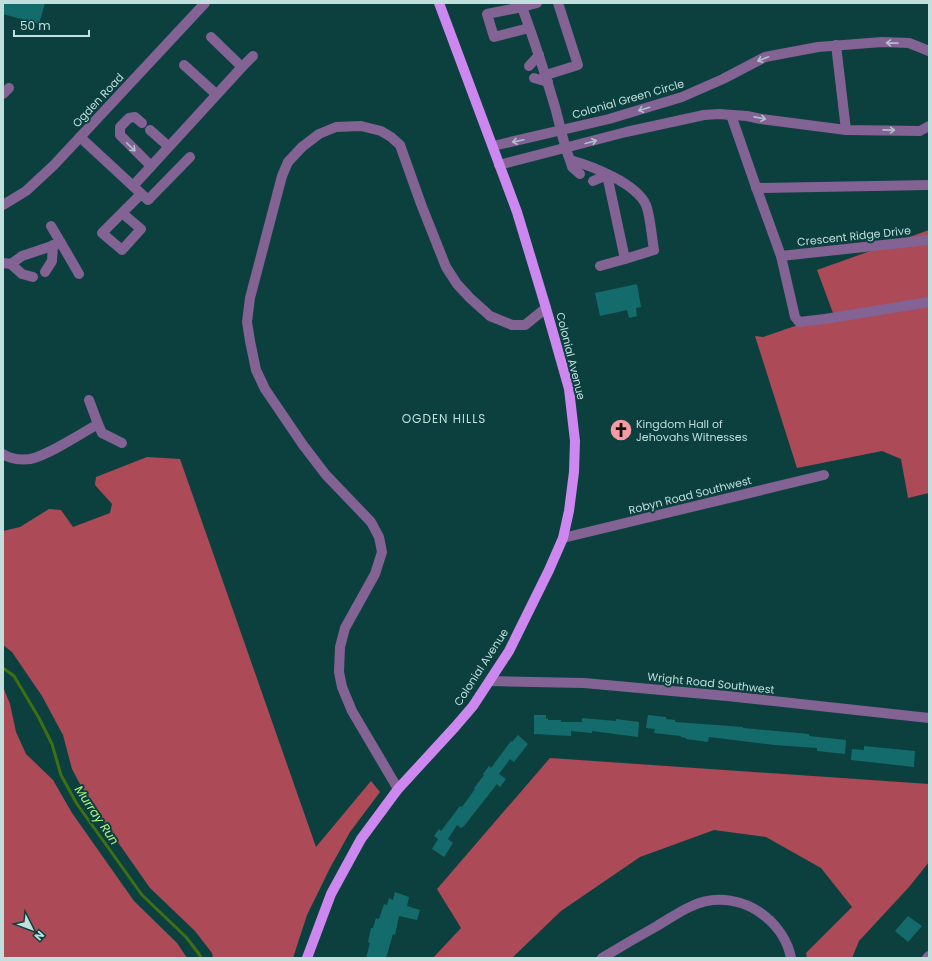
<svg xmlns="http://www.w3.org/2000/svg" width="932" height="961" font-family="Poppins,sans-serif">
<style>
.forest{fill:#ad4a58}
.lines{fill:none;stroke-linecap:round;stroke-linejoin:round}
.stream{stroke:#406f13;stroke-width:3}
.building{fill:#136c6b}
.minor{stroke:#836294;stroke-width:10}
.major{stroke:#cd88f0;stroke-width:10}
.oneway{stroke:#b1c0cb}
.labels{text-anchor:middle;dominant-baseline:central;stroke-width:4;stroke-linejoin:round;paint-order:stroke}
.street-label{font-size:11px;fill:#c0dfdd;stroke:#0c403f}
.poi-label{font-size:11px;fill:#c0dfdd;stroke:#0c403f;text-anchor:start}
.neighbourhood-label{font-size:12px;letter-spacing:1px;fill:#c0dfdd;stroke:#0c403f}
.water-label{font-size:12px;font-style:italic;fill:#b0f381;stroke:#0c403f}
</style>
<rect width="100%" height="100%" fill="#0c403f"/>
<g class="forest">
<path d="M929,230V493L908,498L901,459L882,451L797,468L755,336L763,337L833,313L817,270Z"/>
<path d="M147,457L180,459L316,847L371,781L380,792L350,832L330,868L307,915L293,958H213L212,953L195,931L150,888L89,801L72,769L63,735L42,696L12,652L3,645V531L20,527L49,509L61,510L73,527L110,513L112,504L95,485L96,477Z"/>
<path d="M3,687L10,704L16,732L26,754L53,780L72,813L134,901L177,943L187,958H3Z"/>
<path d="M550,758L929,784V862L909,887L859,941L852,958H807L806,953L852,907L821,868L766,837L714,830L640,857L561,911L512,958H433L461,928L437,889Z"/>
</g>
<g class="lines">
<path class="stream" d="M3,668L14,676L39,718L52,744L61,775L77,804L142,895L186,937L199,954L201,958"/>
</g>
<g class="building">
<path d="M3,3H45L39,24L3,14Z"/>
<path d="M637,284L641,307L636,308L637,316L629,318L627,310L600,316L595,293Z"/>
<path d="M534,715H546V719L548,718V720H561V722H582V718L616,721V719L639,722L638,737L592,731V733L571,731V736L534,734Z"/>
<path d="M648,715L666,717V719L675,720V722L743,727V728L809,734V736L846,740L845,754L817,751V748L775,745L709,737L708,742L686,739V738L681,737V736L654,733L655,729L646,728Z"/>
<path d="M518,735L528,744L514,762L510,759L499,774L506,779L500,787L497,784L464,826L461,828L457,825L448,839L453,843L444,857L432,849L438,839L434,836L439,829L441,831L460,806L462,807L475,789L474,788L484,775L483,774L489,766L491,768L511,741L512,742Z"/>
<path d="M864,746L915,751L914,767L851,760L852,749L864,750Z"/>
<path d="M395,892L409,897L407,906L420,910L417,920L399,916L395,935L393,934L386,958H366L370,943L368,942L371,928H373L376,918L379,919L384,904L387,905L389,898L393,900Z"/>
<path d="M908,916L922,926L908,942L895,931Z"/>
</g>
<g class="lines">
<g class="minor">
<path d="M522,7L537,3"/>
<path d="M529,28L494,37L487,14L522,7C534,40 545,73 555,107C560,125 563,143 570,160C592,166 636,183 646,205C650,214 652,239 654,250L625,259L607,175L593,181"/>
<path d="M836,45L846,130"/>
<path d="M184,65L216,94"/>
<path d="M529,66L539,55"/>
<path d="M242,67L253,56"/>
<path d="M546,75L578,65L558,3"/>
<path d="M534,78L548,82"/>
<path d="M3,94L9,88"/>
<path d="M731,115L755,184L781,256L795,317L799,322L825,319L929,302"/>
<path d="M142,123L135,117L129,118L120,127V135L151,166"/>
<path d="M150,130L168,146"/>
<path d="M80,137L148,200L190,157"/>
<path d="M493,146L609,119L682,97L723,79L765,57L818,47L882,42L909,43L929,51"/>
<path d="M570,160L572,167L580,174"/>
<path d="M499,165L626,132L704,115L719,114L747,116L761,119L846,130L920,131L929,126"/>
<path d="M133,186L242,67L211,37"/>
<path d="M756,188L929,185"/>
<path d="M3,205L26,191L54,165L205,3"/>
<path d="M122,213L102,233L122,250L141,229L122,213L141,194"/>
<path d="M61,243L79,274"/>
<path d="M781,256L929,240"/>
<path d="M3,263L11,264L22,256L61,243L51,226"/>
<path d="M11,264L22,274L33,277"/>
<path d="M600,266L625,259"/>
<path d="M45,272L52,261L53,245"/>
<path d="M98,424L102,433L122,443"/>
<path d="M3,454C10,459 21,460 30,459C49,455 80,434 98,424L89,400"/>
<path d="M563,538L824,475"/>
<path d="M490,681L584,683L727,696L929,718"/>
<path d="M398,789L352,711L342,687L339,672L340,647L345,628L375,574L382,552L379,537L371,522L326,475L303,445L265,389L256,370L250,341L247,322L250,298L282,176L288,162L302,147L319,134L336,127L361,126L381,131L391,137L400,145L421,204L446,267L457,284L470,298L490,316L512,325H525L546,308"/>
<path d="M602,958C620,947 639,936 657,926C669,919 680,911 692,906C716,894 746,900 766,917C778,927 788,942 791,958"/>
<path d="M927,958L929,956"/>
</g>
<path class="major" d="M307,958L331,894L361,839L398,789L455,727L473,706L509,651L549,570L563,538L569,511L574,472L575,441L569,389L546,308L517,212L439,3"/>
</g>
<defs><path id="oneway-shaft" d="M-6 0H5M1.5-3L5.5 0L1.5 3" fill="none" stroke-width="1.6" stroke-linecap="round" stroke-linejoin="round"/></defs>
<g class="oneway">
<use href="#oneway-shaft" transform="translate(892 43) rotate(-179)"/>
<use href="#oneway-shaft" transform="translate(763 59) rotate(159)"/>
<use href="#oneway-shaft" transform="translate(644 109) rotate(163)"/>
<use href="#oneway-shaft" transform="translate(760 118) rotate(11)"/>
<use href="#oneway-shaft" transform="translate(889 130) rotate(1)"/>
<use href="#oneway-shaft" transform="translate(518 141) rotate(168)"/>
<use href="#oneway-shaft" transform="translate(591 142) rotate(-15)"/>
<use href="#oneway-shaft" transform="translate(131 147) rotate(44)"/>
</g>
<defs>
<g id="church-disc" transform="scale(1.15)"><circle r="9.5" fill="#f49aa3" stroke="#0c403f"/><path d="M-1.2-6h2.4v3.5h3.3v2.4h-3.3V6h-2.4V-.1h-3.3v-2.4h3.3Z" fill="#111"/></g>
</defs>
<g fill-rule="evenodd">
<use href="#church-disc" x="621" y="430"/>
</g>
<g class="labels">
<g class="street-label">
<text transform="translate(628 99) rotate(-16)">Colonial Green Circle</text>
<text transform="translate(98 100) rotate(-47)">Ogden Road</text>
<text transform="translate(854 236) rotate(-6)">Crescent Ridge Drive</text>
<text transform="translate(571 356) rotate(76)">Colonial Avenue</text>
<text transform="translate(690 495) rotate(-14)">Robyn Road Southwest</text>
<text transform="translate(481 667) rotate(-57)">Colonial Avenue</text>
<text transform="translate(711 683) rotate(6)">Wright Road Southwest</text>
</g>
<g class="poi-label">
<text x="636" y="424">Kingdom Hall of<tspan x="636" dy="13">Jehovahs Witnesses</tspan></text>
</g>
<g class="neighbourhood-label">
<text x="444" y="418">OGDEN HILLS</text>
</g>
<g class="water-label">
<text transform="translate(97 815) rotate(56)">Murray Run</text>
</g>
</g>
<rect width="932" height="961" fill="none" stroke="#c0dfdd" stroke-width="8"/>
<g transform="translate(32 929) rotate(132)" stroke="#0c403f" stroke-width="3" paint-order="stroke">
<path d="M0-3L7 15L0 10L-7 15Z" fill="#c0dfdd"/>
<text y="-6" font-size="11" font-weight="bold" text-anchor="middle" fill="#c0dfdd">N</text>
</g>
<path d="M14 30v6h75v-6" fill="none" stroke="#c0dfdd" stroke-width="2"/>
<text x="20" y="30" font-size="12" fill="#c0dfdd" stroke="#0c403f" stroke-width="3" paint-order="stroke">50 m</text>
</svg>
